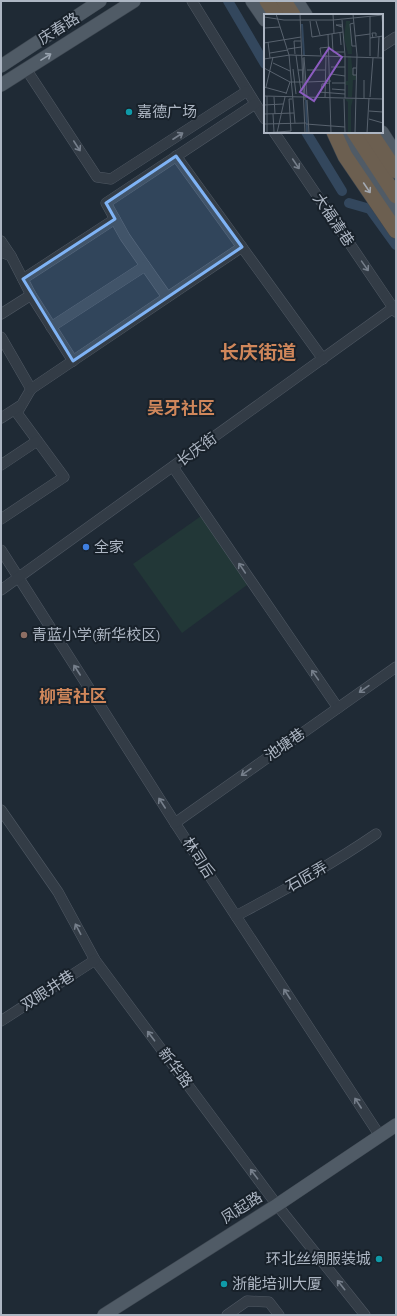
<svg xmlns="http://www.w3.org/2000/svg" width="397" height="1316" font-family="'Alegreya Sans','Noto Sans SC',sans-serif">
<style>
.green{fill:#223737}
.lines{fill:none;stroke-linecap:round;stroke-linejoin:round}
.canal{stroke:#33475d;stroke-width:10}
.minor-casing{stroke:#505964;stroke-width:11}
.major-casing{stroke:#3c454f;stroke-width:14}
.highway-casing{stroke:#3d4650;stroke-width:16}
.minor{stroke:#333c46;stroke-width:10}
.major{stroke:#505b66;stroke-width:13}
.highway{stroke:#6c5f50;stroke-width:15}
.oneway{stroke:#9aa4b0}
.oneway2{stroke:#767f8b}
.oneway3{stroke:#a3a9b2}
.marked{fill:#7fb3f5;fill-opacity:0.2;stroke:#7fb3f5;stroke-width:3;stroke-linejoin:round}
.culture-dot{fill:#0f9aa8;stroke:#18212a;stroke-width:1.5}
.shop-dot{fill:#3f7fe0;stroke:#18212a;stroke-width:1.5}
.education-dot{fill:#8d6e63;stroke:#18212a;stroke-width:1.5}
.labels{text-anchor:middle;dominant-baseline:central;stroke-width:4;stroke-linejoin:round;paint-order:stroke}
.street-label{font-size:15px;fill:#adb6c3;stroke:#18212a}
.poi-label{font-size:15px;fill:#adb6c3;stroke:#18212a;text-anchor:start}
.quarter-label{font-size:17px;font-weight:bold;fill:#d0875b;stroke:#18212a}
.district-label{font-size:19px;font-weight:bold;fill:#d0875b;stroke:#18212a}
.inset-river{fill:none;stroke:#33475d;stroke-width:2}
.inset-road{fill:none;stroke:#58626e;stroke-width:1}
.view{fill:#8c5cc0;fill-opacity:0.15;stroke:#8c5cc0;stroke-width:2}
.inset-edge{fill:none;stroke:#adb6c3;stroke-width:2}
</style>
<rect width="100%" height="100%" fill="#1f2a35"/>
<path class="green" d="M204,514L251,582L182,633L133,564Z"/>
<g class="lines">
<g class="canal">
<path d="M228,1L265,64"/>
<path d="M306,132L342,191"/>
<path d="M349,203L370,209L396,245"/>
</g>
<g class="minor-casing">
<g id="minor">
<path d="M192,1L265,119"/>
<path d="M382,46L396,37"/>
<path d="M26,69L97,177L111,179L247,91"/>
<path d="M274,132L396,312"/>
<path d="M176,156L323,359"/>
<path d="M1,241L11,256"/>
<path d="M1,252L11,256L31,295L73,361"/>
<path d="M23,279L115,219"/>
<path d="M167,297L125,237L106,203L255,104"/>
<path d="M1,314L31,295"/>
<path d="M51,327L145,266"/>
<path d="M1,337L31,389L17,413L64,477L1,519"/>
<path d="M31,389L242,247"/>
<path d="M1,418L20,406"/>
<path d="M1,465L37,441"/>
<path d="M173,467L338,708"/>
<path d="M1,550L175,823L380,1136"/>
<path d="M1,590L393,308"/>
<path d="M1,810L58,892L95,960L277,1205L365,1315"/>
<path d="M175,823L396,667"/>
<path d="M236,916C284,890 331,865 376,834"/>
<path d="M1,1021L95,960"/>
<path d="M227,1315L247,1301L269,1302L279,1315"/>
</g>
</g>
<g class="major-casing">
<g id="major">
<path d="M252,1L265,20"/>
<path d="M297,1L306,15"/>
<path d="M1,66L100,1"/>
<path d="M1,85L134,1"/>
<path d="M345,132L396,211"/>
<path d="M382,132L396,154"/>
<path d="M104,1315L277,1205L396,1125"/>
</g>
</g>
<g class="highway-casing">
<g id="highway">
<path d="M267,1L276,15"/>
<path d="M284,1L293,15"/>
<path d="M334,132L345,156L396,231"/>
<path d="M354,132L396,196"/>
<path d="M370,132L396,171"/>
</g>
</g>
<use href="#minor" class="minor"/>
<use href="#major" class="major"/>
<use href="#highway" class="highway"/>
</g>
<defs><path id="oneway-shaft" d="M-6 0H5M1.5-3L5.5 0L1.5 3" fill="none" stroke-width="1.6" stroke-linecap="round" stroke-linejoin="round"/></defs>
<use class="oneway" href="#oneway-shaft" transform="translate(46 57) rotate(-32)"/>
<g class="oneway2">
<use href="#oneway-shaft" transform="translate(178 136) rotate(-33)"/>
<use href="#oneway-shaft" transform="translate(77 146) rotate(57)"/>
<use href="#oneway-shaft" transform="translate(296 164) rotate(56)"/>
<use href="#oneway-shaft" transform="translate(365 266) rotate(55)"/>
<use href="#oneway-shaft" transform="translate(242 568) rotate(-124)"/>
<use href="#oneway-shaft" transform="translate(77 670) rotate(-123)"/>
<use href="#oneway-shaft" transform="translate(315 675) rotate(-125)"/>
<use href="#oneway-shaft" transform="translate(364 689) rotate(145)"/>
<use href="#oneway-shaft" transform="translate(246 772) rotate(145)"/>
<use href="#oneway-shaft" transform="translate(162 803) rotate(-123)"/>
<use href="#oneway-shaft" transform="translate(78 929) rotate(-118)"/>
<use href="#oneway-shaft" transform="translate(287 994) rotate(-123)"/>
<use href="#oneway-shaft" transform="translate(151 1036) rotate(-127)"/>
<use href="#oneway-shaft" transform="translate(358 1103) rotate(-123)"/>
<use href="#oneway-shaft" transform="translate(254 1174) rotate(-127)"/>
<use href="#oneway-shaft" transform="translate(341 1285) rotate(-129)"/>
</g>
<use class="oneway3" href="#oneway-shaft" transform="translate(367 188) rotate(56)"/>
<path class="marked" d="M176,156L242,247L73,361L23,279L115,219L106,203Z"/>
<g class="culture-dot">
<circle cx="129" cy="112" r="4"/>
<circle cx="379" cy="1259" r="4"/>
<circle cx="224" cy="1284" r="4"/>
</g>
<circle class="shop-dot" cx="86" cy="547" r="4"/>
<circle class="education-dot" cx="24" cy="635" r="4"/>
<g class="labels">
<g class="street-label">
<text transform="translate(59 29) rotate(-32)">庆春路</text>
<text transform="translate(333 220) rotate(56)">大福清巷</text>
<text transform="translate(197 450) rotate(-36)">长庆街</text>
<text transform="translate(285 745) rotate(-35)">池塘巷</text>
<text transform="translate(198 858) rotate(57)">林司后</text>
<text transform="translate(307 877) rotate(-30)">石匠弄</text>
<text transform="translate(48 991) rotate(-33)">双眼井巷</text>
<text transform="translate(175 1068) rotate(53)">新华路</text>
<text transform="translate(242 1208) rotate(-32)">凤起路</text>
</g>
<g class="poi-label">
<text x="137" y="112">嘉德广场</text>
<text x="94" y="547">全家</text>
<text x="32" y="635">青蓝小学(新华校区)</text>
<text x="371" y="1259" text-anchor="end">环北丝绸服装城</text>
<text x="232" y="1284">浙能培训大厦</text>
</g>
<g class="quarter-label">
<text x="181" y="408">吴牙社区</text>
<text x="73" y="696">柳营社区</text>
</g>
<g class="district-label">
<text x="258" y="353">长庆街道</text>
</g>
</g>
<g transform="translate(264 14)">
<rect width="119" height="119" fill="#1f2a35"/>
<path d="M82,7H86L88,40H84L80,24ZM84,42H87L89,61H92V66H89L88,83H84V71H81L82,67H84ZM81,85H89L87,93V119H84V88Z" fill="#223737"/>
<path class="inset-river" d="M38,10L40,42M42,86L43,119"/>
<path class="inset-road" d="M12,0L25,41L31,109M36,0L41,119M69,0L70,19M89,0L93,41L91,119M118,2L119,15M0,3L20,6H69L119,1M78,6L81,41V84M46,7L48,23L79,18M52,7L56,21M90,9L86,10L88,32H92M78,13L72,11H78M0,14L16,13M76,19L77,31M64,20L67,119M68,20L69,38H80M91,22L106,20M106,24L119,22M109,24L108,19H112V22M4,28L6,44M0,29L37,23M24,35L37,33M6,39L24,36M31,40L30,27H37M32,41L34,56M57,41L56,34L66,33M106,42V2M40,43L43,83M114,43L115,23M39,44L41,86M0,45L26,41L119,44M9,49L26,57M67,53H81M0,54L26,68H39M29,55L32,80M43,56H61M67,60L81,62M92,61H89V54H92M43,68L67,67M68,69H81M0,73L22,79M2,73L9,43M68,75L81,76M57,76L58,70L65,69M37,77L34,56H39M55,78L81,80M22,80L26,68M0,82L119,85M3,82V119M10,83L11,100M106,83L109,44M61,84L62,41M100,84V66M80,85L81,119M43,86L45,119M0,91L19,90M105,97L119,98M0,100L30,99M9,100L10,118M105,105L119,109M0,110L42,109M42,110L81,113M0,119L27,117L25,85H28M13,119L21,83M103,119L105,84"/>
<path class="view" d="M65,34L78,43L50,87L36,78Z"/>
<rect width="119" height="119" class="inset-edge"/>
</g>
<rect width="397" height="1316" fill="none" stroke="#adb6c3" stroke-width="4"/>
</svg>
